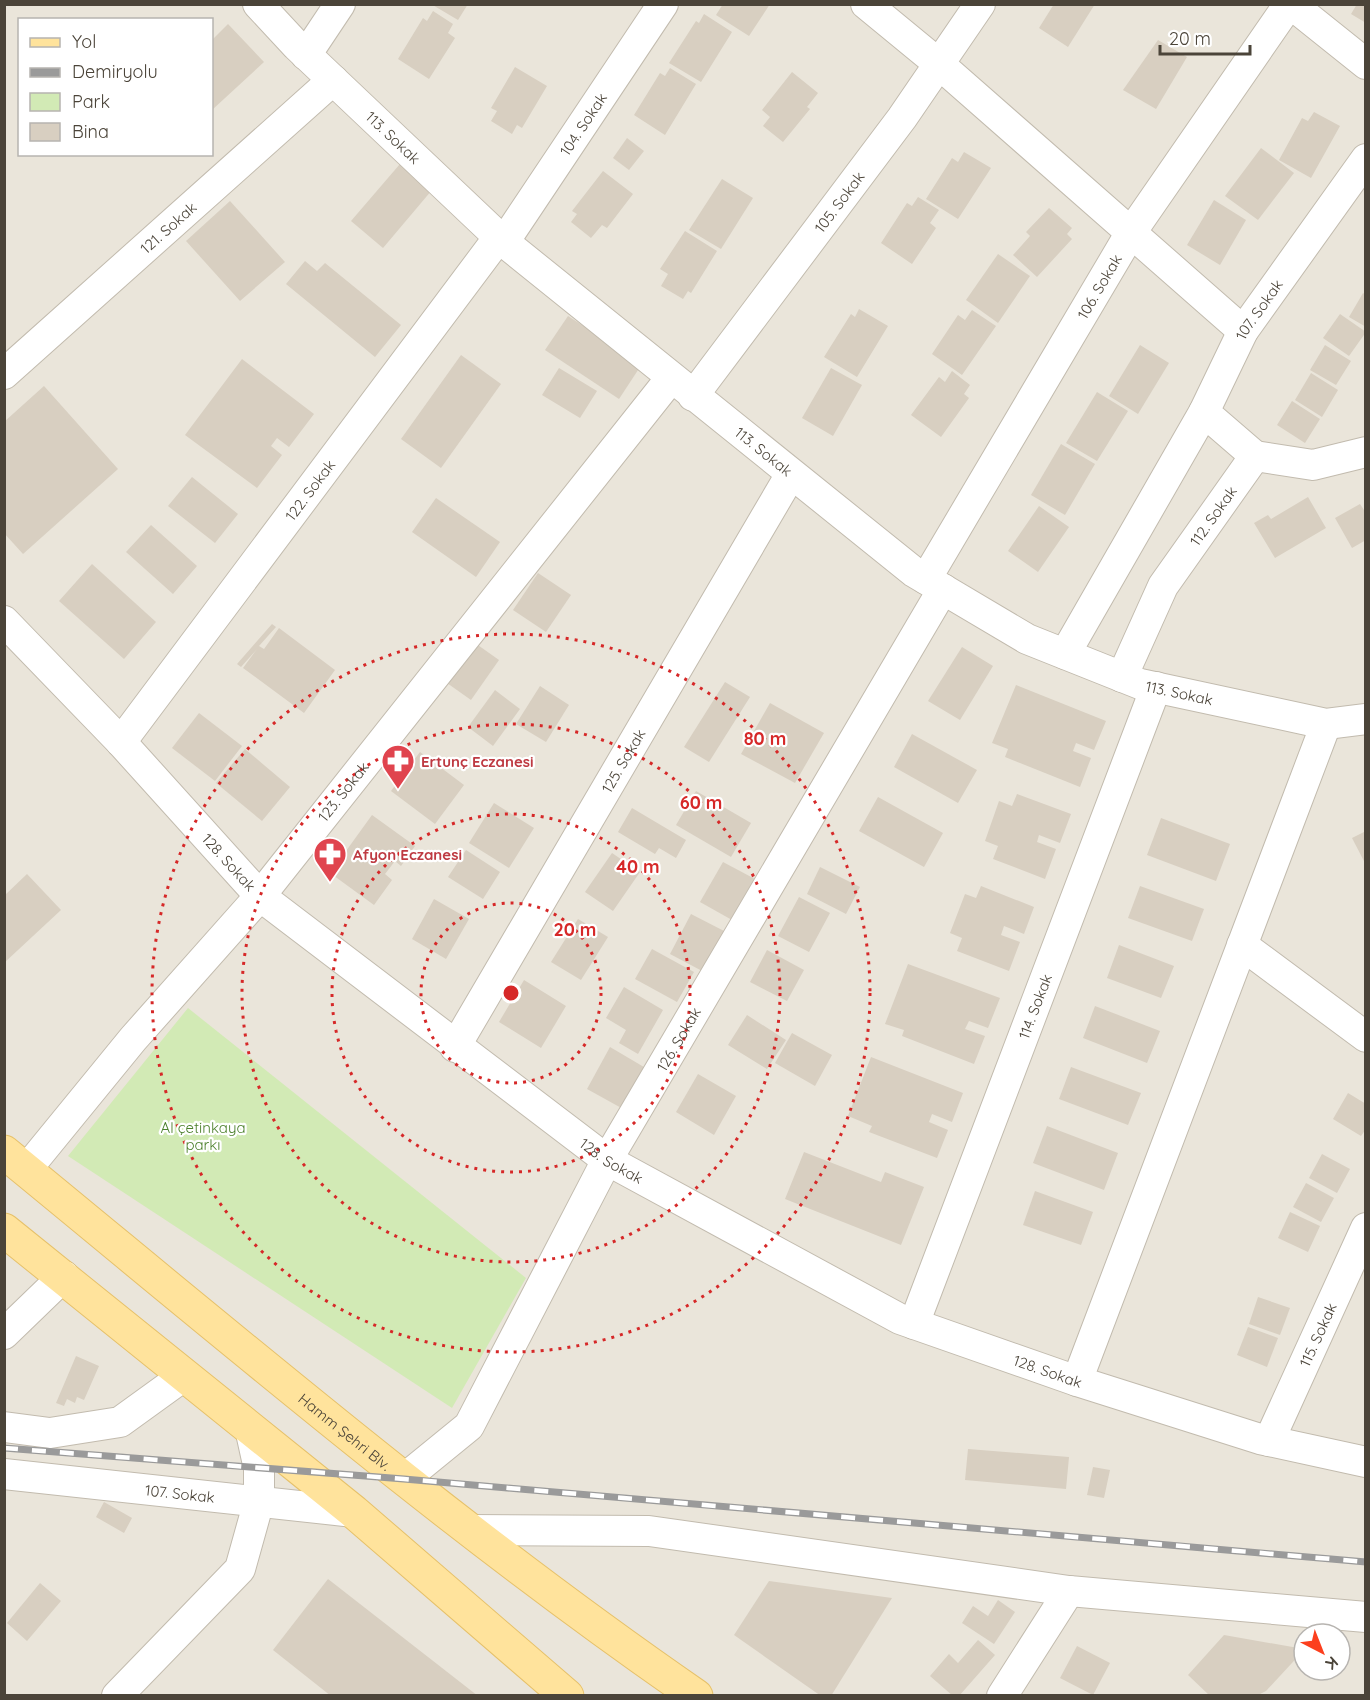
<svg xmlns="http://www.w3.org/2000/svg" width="1370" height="1700" font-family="Quicksand,sans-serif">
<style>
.residential{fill:#eae5da;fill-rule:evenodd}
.green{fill:#d2eab5}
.building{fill:#d8cfc1}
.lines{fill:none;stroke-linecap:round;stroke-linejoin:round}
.minor-casing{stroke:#c2bbae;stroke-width:32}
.primary-casing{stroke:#e6c16a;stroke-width:35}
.minor{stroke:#fff;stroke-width:30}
.primary{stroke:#ffe39c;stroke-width:33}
.rail-casing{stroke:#9a9a9a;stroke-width:7}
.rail{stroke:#fff;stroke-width:4.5;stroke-dasharray:14;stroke-linecap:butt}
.ring{fill:none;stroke:#d62828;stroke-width:3;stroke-dasharray:3 6}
.labels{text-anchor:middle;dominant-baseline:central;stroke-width:4.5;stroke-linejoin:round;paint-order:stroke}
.street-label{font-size:15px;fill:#4b4439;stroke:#fff}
.health-label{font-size:15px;font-weight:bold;fill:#be3a42;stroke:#fff;text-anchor:start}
.park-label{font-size:15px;fill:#4a7f2a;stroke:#fff}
.centre{fill:#d62828;stroke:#fff;stroke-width:3}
.ring-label{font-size:18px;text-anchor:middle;font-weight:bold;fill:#d62828;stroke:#fff;stroke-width:4.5;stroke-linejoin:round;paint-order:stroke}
</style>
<rect width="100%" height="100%" fill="#f6f3ec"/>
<path class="residential" d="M5,5H1365V1695H5ZM20,20H212V154H20ZM1304,1634H1340V1670H1304Z"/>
<path class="green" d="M188,1008L526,1278L452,1408L68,1156Z"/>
<g class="building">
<path d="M431,4H468L458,20Z"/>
<path d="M723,4H770L749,36L716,15Z"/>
<path d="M1054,4H1095L1068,47L1039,28Z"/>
<path d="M1357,4H1366V23L1351,14Z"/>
<path d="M433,11L453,24L448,33L455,38L429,79L398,59L423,18L427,21Z"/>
<path d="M704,14L732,32L701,82L669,63L696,21L699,23Z"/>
<path d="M228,24L264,62L212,110V40Z"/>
<path d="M1158,40L1187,57L1156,109L1123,90Z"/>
<path d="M515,67L547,86L522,128L517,125L512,134L491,121L497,111L491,108Z"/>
<path d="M670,68L696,84L665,135L634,115L660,73L665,76Z"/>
<path d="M792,72L818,93L807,107L810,109L783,142L763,126L770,117L762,110Z"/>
<path d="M1314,112L1340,126L1311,178L1279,160L1302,118L1308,121Z"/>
<path d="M627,138L644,151L629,170L613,158Z"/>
<path d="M1261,148L1294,173L1258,220L1225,196Z"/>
<path d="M964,152L991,168L958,219L926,199L952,158L958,162Z"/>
<path d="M400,164L432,190L383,248L351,221Z"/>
<path d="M603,171L633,194L607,228L602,225L591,238L571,222L577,214L572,211Z"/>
<path d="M722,179L753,198L721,249L689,230Z"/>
<path d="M918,197L939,210L930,223L936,228L912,264L881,243L907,203L912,206Z"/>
<path d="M1214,200L1246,220L1220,265L1187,245Z"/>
<path d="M230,201L285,262L240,301L186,241Z"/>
<path d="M1049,208L1072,228L1067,234L1072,239L1037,277L1013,255L1030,236L1026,232Z"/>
<path d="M685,231L717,251L691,293L688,291L683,299L661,286L668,274L660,269Z"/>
<path d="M998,254L1030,276L998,323L966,300Z"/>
<path d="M305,261L317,271L325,263L401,325L375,357L286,284Z"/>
<path d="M1363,293L1366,295V327L1349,317Z"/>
<path d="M859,309L888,326L857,377L824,357L851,314L855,317Z"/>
<path d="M972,310L996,326L962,375L932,354L958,315L965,320Z"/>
<path d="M1340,314L1366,332L1349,356L1323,338Z"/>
<path d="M568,316L642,364L619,399L545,350Z"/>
<path d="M1140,345L1169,363L1138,414L1109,396Z"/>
<path d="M1325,345L1351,361L1336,385L1310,370Z"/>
<path d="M461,355L501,384L441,468L401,439Z"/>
<path d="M242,359L314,414L289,447L277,438L271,446L282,455L257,488L185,435Z"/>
<path d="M559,368L597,391L580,418L542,395Z"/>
<path d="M831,368L862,385L833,436L802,418Z"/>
<path d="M952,371L970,385L964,394L969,398L941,437L911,415L939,377L945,382Z"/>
<path d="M1311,373L1338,390L1322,417L1295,400Z"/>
<path d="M44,386L118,469L23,554L4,533V422Z"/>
<path d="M1097,392L1128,411L1097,461L1066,443Z"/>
<path d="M1292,401L1320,419L1305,443L1277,425Z"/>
<path d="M1061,444L1095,464L1065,515L1031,495Z"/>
<path d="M192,477L238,514L215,543L168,506Z"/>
<path d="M1308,497L1326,528L1275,558L1254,523L1268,515L1271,519Z"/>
<path d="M436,498L500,542L476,577L412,532Z"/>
<path d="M1360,504L1366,513V540L1352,548L1335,518Z"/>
<path d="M1039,506L1069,527L1038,572L1008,551Z"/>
<path d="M151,525L197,566L173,594L126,552Z"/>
<path d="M92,564L156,622L124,659L59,601Z"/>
<path d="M538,573L571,595L546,632L513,610Z"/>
<path d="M272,624L276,627L259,646L264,649L279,628L335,670L304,713L243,668L257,649L241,667L237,664Z"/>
<path d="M475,643L499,660L471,700L447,683Z"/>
<path d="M962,647L993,666L960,720L928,701Z"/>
<path d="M725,682L750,697L709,762L684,747Z"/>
<path d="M1016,685L1106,721L1094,750L1076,743L1073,751L1091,758L1080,787L1005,757L1008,749L992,743Z"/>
<path d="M540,686L569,705L546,742L516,724Z"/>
<path d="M495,690L520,709L493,746L468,727Z"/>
<path d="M770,703L824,733L795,783L741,754Z"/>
<path d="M199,713L242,746L215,781L172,748Z"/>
<path d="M912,734L977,770L958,803L894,767Z"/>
<path d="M245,749L290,787L262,821L216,783Z"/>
<path d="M420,752L464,785L435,824L391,791Z"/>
<path d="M696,791L751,823L731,857L676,825Z"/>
<path d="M1017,794L1071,814L1060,843L1039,835L1037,842L1056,849L1045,879L993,859L998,846L985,841L999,801L1012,806Z"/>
<path d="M878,797L943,833L924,867L859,831Z"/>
<path d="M494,803L534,828L509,868L469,843Z"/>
<path d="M632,808L686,840L676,858L659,848L655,854L618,832Z"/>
<path d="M372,815L415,846L401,866L395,861L385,874L392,880L374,905L326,870L342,848L346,851Z"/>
<path d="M1161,818L1230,844L1216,881L1147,855Z"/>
<path d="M1366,831V865L1352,838Z"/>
<path d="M466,850L500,872L483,899L448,877Z"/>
<path d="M612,853L640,872L613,911L585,892Z"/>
<path d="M723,862L755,879L732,920L700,902Z"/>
<path d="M820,867L860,887L846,914L807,894Z"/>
<path d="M27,874L61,910L4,963V896Z"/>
<path d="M981,886L1034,907L1024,934L1004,926L1001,935L1020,942L1009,971L957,951L962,938L950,933L965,894L976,898Z"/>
<path d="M1140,886L1204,909L1192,941L1128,918Z"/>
<path d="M799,897L830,913L809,952L778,936Z"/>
<path d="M434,899L469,919L446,959L412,939Z"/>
<path d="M691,914L726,932L704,972L670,954Z"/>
<path d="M578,919L608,937L581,980L551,962Z"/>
<path d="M1119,945L1174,966L1161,998L1107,978Z"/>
<path d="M652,949L694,972L677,1002L635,979Z"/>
<path d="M767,950L804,970L787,1001L750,982Z"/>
<path d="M908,964L1000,998L988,1028L969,1021L965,1029L985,1036L974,1064L902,1036L904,1030L885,1024Z"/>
<path d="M524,980L566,1006L541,1048L499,1022Z"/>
<path d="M624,987L663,1010L638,1054L619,1043L626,1030L606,1018Z"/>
<path d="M1095,1006L1160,1031L1147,1063L1083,1038Z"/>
<path d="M747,1015L786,1040L767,1069L728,1045Z"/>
<path d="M792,1033L832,1055L815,1086L775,1063Z"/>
<path d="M610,1047L649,1070L625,1110L587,1089Z"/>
<path d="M871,1057L963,1093L952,1122L932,1114L929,1122L948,1130L937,1158L869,1132L872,1126L848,1116Z"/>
<path d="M1071,1067L1141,1093L1128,1125L1059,1099Z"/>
<path d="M698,1074L736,1096L714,1135L676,1112Z"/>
<path d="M1348,1093L1366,1104V1129L1361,1136L1333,1119Z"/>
<path d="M1047,1126L1118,1153L1104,1190L1033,1163Z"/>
<path d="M804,1152L881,1182L885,1172L924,1187L901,1245L785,1199Z"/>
<path d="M1322,1154L1350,1169L1337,1193L1309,1178Z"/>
<path d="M1306,1183L1334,1198L1321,1222L1293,1207Z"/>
<path d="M1035,1191L1093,1212L1081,1245L1023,1225Z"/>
<path d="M1290,1212L1320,1226L1308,1252L1278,1238Z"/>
<path d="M1258,1297L1290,1308L1280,1335L1249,1324Z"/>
<path d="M1248,1327L1278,1338L1267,1367L1237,1355Z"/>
<path d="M76,1356L99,1366L84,1400L77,1397L75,1403L67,1399L64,1406L56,1403Z"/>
<path d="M968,1449L1069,1457L1066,1489L965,1480Z"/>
<path d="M1093,1467L1110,1470L1104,1498L1087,1495Z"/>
<path d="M104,1502L132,1518L124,1533L96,1517Z"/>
<path d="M328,1579L478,1696H331L273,1650Z"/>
<path d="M769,1581L892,1598L831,1696H821L734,1635Z"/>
<path d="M40,1583L61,1601L27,1641L7,1623Z"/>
<path d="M998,1600L1015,1612L994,1644L962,1623L973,1606L988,1616Z"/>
<path d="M1224,1635L1304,1649V1650L1266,1691L1256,1696H1210L1188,1675Z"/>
<path d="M978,1640L995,1655L959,1696H953L930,1676L949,1654L958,1663Z"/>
<path d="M1077,1646L1110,1663L1093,1695L1060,1678Z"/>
</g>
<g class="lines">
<g class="minor-casing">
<g id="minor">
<path id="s1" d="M258,4L297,46L504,242L914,572L1027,639L1140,684L1326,724L1366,719"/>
<path d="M866,4L939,64L1243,331"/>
<path d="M1291,4L1366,64"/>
<path d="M306,55L340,4"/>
<path id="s2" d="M504,242L663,4"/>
<path id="s3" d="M4,374L333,80"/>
<path id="s4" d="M693,396L902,118L980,4"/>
<path id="s5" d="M1255,456L1204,412L1243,331L1366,159"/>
<path d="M1255,456L1313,465L1366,452"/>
<path id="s6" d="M926,579L1130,234L1289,4"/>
<path id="s7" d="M4,621L121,742L260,896L607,1160L900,1319L1077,1381L1260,1439L1366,1462"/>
<path d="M1065,654L1204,412"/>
<path id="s8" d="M1122,677L1163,586L1255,456"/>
<path id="s9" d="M121,742L499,237"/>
<path d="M1242,945L1366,1037"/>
<path id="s10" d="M455,1047L791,474"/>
<path id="s11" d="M26,1170L133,1039L260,896L671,378"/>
<path id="s12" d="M914,1324L1156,687"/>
<path d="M4,1334L64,1276"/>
<path d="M1077,1381L1326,724"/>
<path d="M4,1427L50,1433L120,1422L185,1375"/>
<path id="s13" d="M1269,1441L1366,1228"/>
<path id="s14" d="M4,1474L354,1512"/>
<path id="s15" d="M404,1479L469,1426L607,1160L943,589"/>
<path d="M470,1530L649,1531L1069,1591L1366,1617"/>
<path d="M117,1696L240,1569L259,1501V1469L250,1428"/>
<path d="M1002,1696L1069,1591"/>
</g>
</g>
<g class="primary-casing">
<g id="primary">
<path id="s16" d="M4,1152C231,1338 454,1529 696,1696"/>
<path d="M4,1230L354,1512L567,1696"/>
</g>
</g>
<use href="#minor" class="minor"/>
<use href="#primary" class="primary"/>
<g class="rail-casing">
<path id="rail" d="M4,1448L404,1479L1366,1562"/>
</g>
<use href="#rail" class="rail"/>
</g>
<g class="ring">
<circle cx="511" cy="993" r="90"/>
<circle cx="511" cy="993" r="179"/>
<circle cx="511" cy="993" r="269"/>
<circle cx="511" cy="993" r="359"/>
</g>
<defs>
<g id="pharmacy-pin" transform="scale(1.725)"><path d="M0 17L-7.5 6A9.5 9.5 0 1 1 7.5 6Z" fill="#e0444e" stroke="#fff"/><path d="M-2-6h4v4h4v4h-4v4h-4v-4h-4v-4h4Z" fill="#fff"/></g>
</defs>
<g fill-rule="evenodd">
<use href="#pharmacy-pin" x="398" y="761"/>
<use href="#pharmacy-pin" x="330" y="854"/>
</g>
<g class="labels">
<g class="street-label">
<text stroke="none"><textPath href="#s2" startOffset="142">104. Sokak</textPath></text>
<text stroke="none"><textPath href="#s1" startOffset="190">113. Sokak</textPath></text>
<text stroke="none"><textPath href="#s4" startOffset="243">105. Sokak</textPath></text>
<text stroke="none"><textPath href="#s3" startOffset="220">121. Sokak</textPath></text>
<text stroke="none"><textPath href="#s6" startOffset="340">106. Sokak</textPath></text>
<text stroke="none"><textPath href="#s5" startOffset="184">107. Sokak</textPath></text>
<text stroke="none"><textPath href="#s1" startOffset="676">113. Sokak</textPath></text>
<text stroke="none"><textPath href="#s9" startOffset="315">122. Sokak</textPath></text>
<text stroke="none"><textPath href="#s8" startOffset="186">112. Sokak</textPath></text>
<text stroke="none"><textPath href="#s1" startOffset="1162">113. Sokak</textPath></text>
<text stroke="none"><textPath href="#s10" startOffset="332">125. Sokak</textPath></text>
<text stroke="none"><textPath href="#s11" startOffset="494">123. Sokak</textPath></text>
<text stroke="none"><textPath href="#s7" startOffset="330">128. Sokak</textPath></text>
<text stroke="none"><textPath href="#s12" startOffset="340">114. Sokak</textPath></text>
<text stroke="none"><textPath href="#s15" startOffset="524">126. Sokak</textPath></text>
<text stroke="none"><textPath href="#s7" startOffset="816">128. Sokak</textPath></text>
<text stroke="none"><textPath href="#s13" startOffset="117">115. Sokak</textPath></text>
<text stroke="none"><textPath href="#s7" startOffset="1302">128. Sokak</textPath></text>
<text stroke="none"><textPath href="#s16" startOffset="441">Hamm Şehri Blv.</textPath></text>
<text stroke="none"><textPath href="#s14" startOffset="177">107. Sokak</textPath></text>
</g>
<g class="health-label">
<text x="421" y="761">Ertunç Eczanesi</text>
<text x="353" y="854">Afyon Eczanesi</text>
</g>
<g class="park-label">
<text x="203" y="1127">Al çetinkaya<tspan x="203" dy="17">parkı</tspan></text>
</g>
</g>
<circle cx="511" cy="993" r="9" class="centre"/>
<g class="ring-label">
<text x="765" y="745">80 m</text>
<text x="701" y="809">60 m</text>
<text x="638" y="873">40 m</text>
<text x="575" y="936">20 m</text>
</g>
<rect width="1370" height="1700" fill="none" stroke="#4b4439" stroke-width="12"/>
<rect x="18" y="18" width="195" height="138" fill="#ffffff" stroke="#b7b4b0" stroke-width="1.5"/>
<rect x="30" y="38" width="30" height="9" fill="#ffe39c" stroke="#b7b4b0" stroke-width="1.5"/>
<text x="72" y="48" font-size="18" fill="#4b4439">Yol</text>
<rect x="30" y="68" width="30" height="9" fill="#9a9a9a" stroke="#b7b4b0" stroke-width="1.5"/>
<text x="72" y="78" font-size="18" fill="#4b4439">Demiryolu</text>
<rect x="30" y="93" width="30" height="18" fill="#d2eab5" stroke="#b7b4b0" stroke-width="1.5"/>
<text x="72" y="108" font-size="18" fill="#4b4439">Park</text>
<rect x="30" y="123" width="30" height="18" fill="#d8cfc1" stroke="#b7b4b0" stroke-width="1.5"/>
<text x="72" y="138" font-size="18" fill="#4b4439">Bina</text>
<g transform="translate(1322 1652) rotate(138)"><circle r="28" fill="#ffffff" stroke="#b7b4b0" stroke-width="1.5"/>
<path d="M0-4.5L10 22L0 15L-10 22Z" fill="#fc3f1d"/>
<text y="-9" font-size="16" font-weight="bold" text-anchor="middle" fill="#4b4439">K</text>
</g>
<path d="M1160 45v9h90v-9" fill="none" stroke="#4b4439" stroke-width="3"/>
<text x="1169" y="45" font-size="18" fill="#4b4439" stroke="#ffffff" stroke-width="4.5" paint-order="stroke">20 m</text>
</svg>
